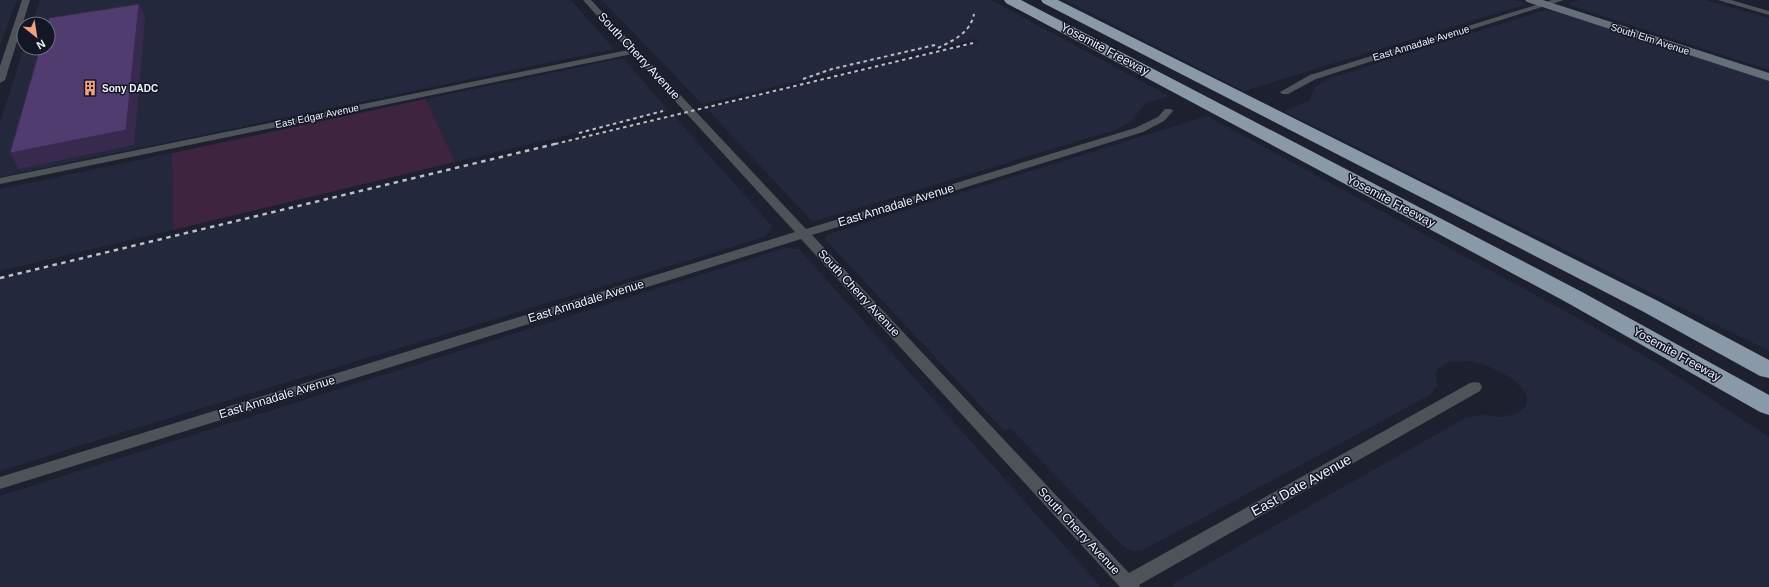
<svg xmlns="http://www.w3.org/2000/svg" width="1769" height="587" font-family="Helvetica,sans-serif">
<style>
.built{fill:#24283d}
.green{fill:#3f243f}
.lines{fill:none;stroke-linecap:round;stroke-linejoin:round}
.street{fill:#4d5359;fill-rule:evenodd}
.secondary{fill:#656f79;fill-rule:evenodd}
.highway{fill:#8999a8;fill-rule:evenodd}
.rail-far1{stroke:#bdc0cb;stroke-width:2;stroke-dasharray:3.5 3.5;stroke-linecap:butt}
.rail{stroke:#bdc0cb;stroke-width:2.5;stroke-dasharray:4.5 4.5;stroke-linecap:butt}
.shaded-wall{fill:#382a4e}
.building{fill:#503c6f;stroke:#382a4e}
.labels{text-anchor:middle;dominant-baseline:central;stroke-width:3;stroke-linejoin:round;paint-order:stroke}
.far-street-label{font-size:10px;fill:#f1f4fe;stroke:#131625}
.far-poi-label{font-size:10px;font-weight:bold;fill:#f1f4fe;stroke:#131625;text-anchor:start}
.street-label{font-size:12px;fill:#f1f4fe;stroke:#131625}
.near-street-label{font-size:14px;fill:#f1f4fe;stroke:#131625}
</style>
<rect width="100%" height="100%" fill="#1d202f"/>
<g class="built">
<path d="M0,0H17L0,45Z"/>
<path d="M40,0H571L614,49L0,177V122L24,48H48V24H32Z"/>
<path d="M602,0H991L1169,96L1146,103L1130,122L1118,129L816,221L811,220L707,109L980,42L974,39L702,104Z"/>
<path d="M1065,0H1515L1527,4L1244,91Z"/>
<path d="M1580,0H1705L1769,18V70L1612,19L1571,6L1569,3Z"/>
<path d="M1545,10L1553,11L1598,25L1769,81V351L1284,111L1309,101L1315,87L1327,79Z"/>
<path d="M619,59L625,60L669,111L455,162L426,99Z"/>
<path d="M674,116L772,226L765,237L120,433L0,471V279Z"/>
<path d="M1207,116L1594,327L1655,362L1769,437V587H1173L1174,583L1465,418L1481,415L1499,417L1517,414L1526,406L1527,398L1525,392L1512,378L1488,366L1471,361L1449,362L1439,368L1436,372L1437,385L1430,395L1143,550L1133,551L1123,546L1010,428L1004,431L825,239L826,235Z"/>
<path d="M172,153L173,230L0,271V189Z"/>
<path d="M785,248L799,249L1101,587H0V496Z"/>
</g>
<path class="green" d="M426,99L455,162L173,230L172,153Z"/>
<g class="lines">
<g class="street">
<path d="M22,0H30L5,80L0,83V66Z"/>
<path d="M583,0H591L806,229L1135,128L1158,117L1165,109H1171L1173,111L1164,121L1143,132L812,235L1129,573L1470,383L1475,382L1480,383L1482,387L1480,391L1139,585L1140,587H1120L801,239L0,489V477L795,232L632,54L0,184V178L628,50Z"/>
<path d="M1552,0H1564L1316,79L1288,94H1282L1280,92L1310,75Z"/>
<path d="M1718,0H1731L1769,11V15Z"/>
</g>
<path class="secondary" d="M1525,0H1543L1769,73V81L1527,2Z"/>
<g class="highway">
<path d="M1004,0H1021L1582,292L1769,395V415L1760,412L1566,302L1006,3Z"/>
<path d="M1041,0H1058L1658,301L1769,360V378L1760,376L1642,311L1043,3Z"/>
</g>
<g class="rail-far1">
<path d="M938,48C954,40 970,33 974,14"/>
<path d="M803,79L832,69L935,45"/>
<path d="M579,133L663,111"/>
<path d="M555,144L973,43"/>
</g>
<path class="rail" d="M0,278L559,143"/>
</g>
<path class="shaded-wall" d="M139,4L145,17L134,145L19,169L10,153Z"/>
<path class="building" d="M139,4L126,130L10,153L40,48H48V24H47L49,18Z"/>
<defs>
<g id="building-bare" transform="scale(1.2)"><path d="M-4-6H4V6H1V3H-1V6H-4ZM-2.5-4.3h1.7v1.8h-1.7ZM.8-4.3h1.7v1.8H.8ZM-2.5-1h1.7V.8h-1.7ZM.8-1h1.7V.8H.8Z" fill="#f1a17d" stroke="#131625" stroke-width="2.5" paint-order="stroke"/></g>
</defs>
<g fill-rule="evenodd">
<use href="#building-bare" x="90" y="88"/>
</g>
<g class="labels">
<g class="far-street-label">
<text transform="translate(1650 39) rotate(18)">South Elm Avenue</text>
<text transform="translate(1421 43) rotate(-17)">East Annadale Avenue</text>
<text transform="translate(317 116) rotate(-12)">East Edgar Avenue</text>
</g>
<g class="far-poi-label">
<text x="102" y="88">Sony DADC</text>
</g>
<g class="street-label">
<text transform="translate(1105 49) rotate(28)">Yosemite Freeway</text>
<text transform="translate(639 56) rotate(47)">South Cherry Avenue</text>
<text transform="translate(1391 201) rotate(28)">Yosemite Freeway</text>
<text transform="translate(896 205) rotate(-17)">East Annadale Avenue</text>
<text transform="translate(859 293) rotate(47)">South Cherry Avenue</text>
<text transform="translate(586 301) rotate(-17)">East Annadale Avenue</text>
<text transform="translate(1677 354) rotate(29)">Yosemite Freeway</text>
<text transform="translate(277 397) rotate(-17)">East Annadale Avenue</text>
<text transform="translate(1079 531) rotate(47)">South Cherry Avenue</text>
</g>
<g class="near-street-label">
<text transform="translate(1301 485) rotate(-29)">East Date Avenue</text>
</g>
</g>
<g transform="translate(36 36) rotate(150)"><circle r="19" fill="#131625" stroke="#6c6f7c"/>
<path d="M0-3L7 15L0 10L-7 15Z" fill="#f1a17d"/>
<text y="-6" font-size="11" font-weight="bold" text-anchor="middle" fill="#f1f4fe">N</text>
</g>
</svg>
